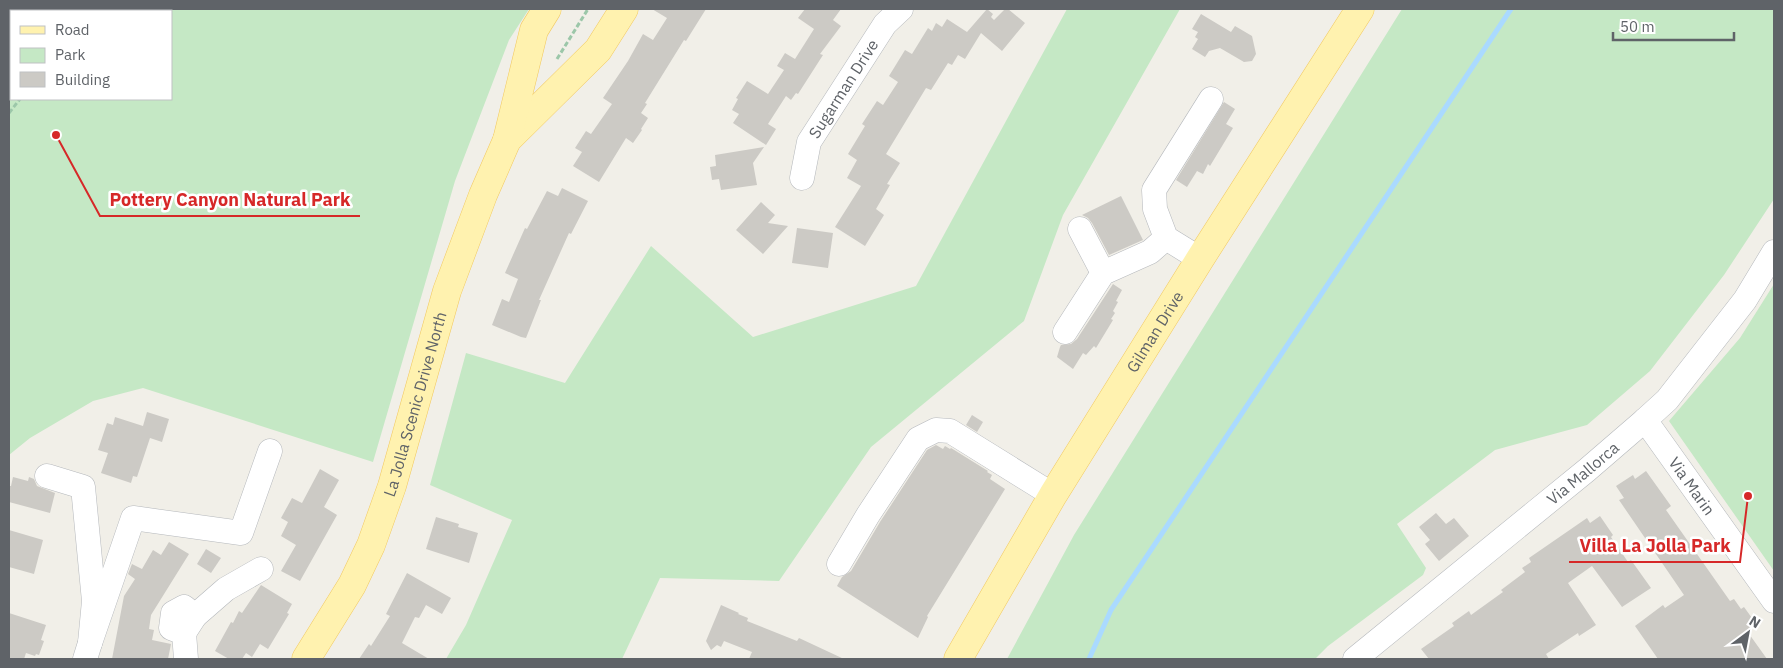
<svg xmlns="http://www.w3.org/2000/svg" width="1783" height="668" font-family="'IBM Plex Sans',sans-serif">
<style>
.green{fill:#c5e8c5;fill-rule:evenodd}
.lines{fill:none;stroke-linecap:round;stroke-linejoin:round}
.stream{stroke:#aadaff;stroke-width:5}
.building{fill:#cccac5}
.minor-casing{stroke:#b5b8bc;stroke-width:25}
.major-casing{stroke:#f2c960;stroke-width:29}
.path{stroke:#9cc7a9;stroke-width:3;stroke-dasharray:5 2.5;stroke-linecap:butt}
.minor{stroke:#fff;stroke-width:24}
.major{stroke:#fff2af;stroke-width:28}
.labels{text-anchor:middle;dominant-baseline:central;stroke-width:5;stroke-linejoin:round;paint-order:stroke}
.street-label{font-size:16px;fill:#5f6368;stroke:#fff}
.leader{fill:none;stroke:#d62828;stroke-width:2}
.callout-dot{fill:#d62828;stroke:#fff;stroke-width:2}
.callout-label{font-size:18px;text-anchor:middle;font-weight:bold;fill:#d62828;stroke:#fff;stroke-width:5;stroke-linejoin:round;paint-order:stroke}
</style>
<rect width="100%" height="100%" fill="#f1efe8"/>
<g class="green">
<path d="M9,9H529L509,40L455,181L373,462L143,388L93,401L30,438L9,455ZM11,11H171V99H11Z"/>
<path d="M1067,9H1180L1063,215L1024,321L871,447L779,581L660,578L622,659H446L466,625L512,520L430,485L466,353L565,383L651,246L753,337L916,286Z"/>
<path d="M1402,9H1774V199L1724,275L1650,371L1587,425L1495,450L1397,524L1426,568L1423,575L1328,646L1315,659H1007L1074,535Z"/>
<path d="M1774,284V571L1669,421L1740,338Z"/>
</g>
<g class="lines">
<path class="stream" d="M1089,659L1111,610L1511,9"/>
</g>
<g class="building">
<path d="M652,9H706L686,41L684,40L645,103L647,104L641,113L648,118L641,129L642,130L633,143L626,138L599,182L573,166L582,152L575,148L586,131L591,134L612,104L603,98L628,61L643,34L653,40L667,18Z"/>
<path d="M805,9H841L833,20L841,26L820,54L823,55L798,94L796,93L791,100L786,96L768,124L776,129L766,145L733,123L739,114L732,110L738,99L736,98L747,81L768,94L784,70L777,66L785,53L795,59L814,29L798,18Z"/>
<path d="M987,9L993,14L991,17L994,20L1005,9H1008L1025,23L1002,51L981,33L965,59L958,55L952,65L948,63L931,90L926,88L886,154L900,163L887,184L890,185L876,209L884,215L865,246L835,227L861,186L847,178L857,160L848,154L865,126L862,124L877,101L883,105L898,82L889,76L905,50L912,54L928,28L932,31L936,23L942,27L947,19L967,32Z"/>
<path d="M1201,14L1231,32L1235,26L1252,36L1256,54L1252,61L1244,62L1220,48L1209,51L1205,57L1192,49L1198,39L1195,37L1198,32L1192,29Z"/>
<path d="M1224,102L1235,109L1226,124L1233,128L1210,166L1208,164L1203,174L1197,171L1187,187L1176,180Z"/>
<path d="M764,147L753,163L757,185L721,190L719,179L712,180L710,167L716,166L715,155Z"/>
<path d="M562,188L588,201L571,234L569,233L539,300H541L526,338L521,337L492,325L502,299L509,302L518,279L505,273L525,228L527,229L547,191L558,196Z"/>
<path d="M1121,196L1143,240L1109,255L1092,223L1088,218L1082,215Z"/>
<path d="M761,202L775,215L768,223L788,226L763,254L736,230Z"/>
<path d="M797,228L833,233L828,268L792,263Z"/>
<path d="M1113,284L1122,290L1116,301L1118,302L1113,311L1115,313L1111,319L1113,320L1096,348L1094,346L1086,355L1083,353L1073,369L1057,357L1060,347L1061,345L1071,344L1077,339Z"/>
<path d="M147,412L169,419L162,442L150,438L137,477L133,476L131,483L101,473L108,453L98,450L107,423L113,425L115,417L143,426Z"/>
<path d="M972,415L983,422L977,432L966,425Z"/>
<path d="M936,445L943,449L945,446L950,449L951,448L988,471L987,472L992,475L990,479L1005,489L927,616L928,617L918,638L837,586L842,577L851,571L880,522L927,450Z"/>
<path d="M320,469L339,480L324,507L337,515L300,581L281,571L296,545L281,536L288,522L281,518L292,498L302,503Z"/>
<path d="M1646,471L1671,506L1666,510L1730,601L1734,599L1741,609L1744,607L1757,625L1747,631L1767,659H1658L1635,626L1663,605L1665,608L1684,595L1619,500L1624,498L1616,486L1633,475L1635,479Z"/>
<path d="M13,477L28,481L29,477L34,479L37,486L55,493L50,513L9,502V486H11Z"/>
<path d="M1436,513L1446,524L1454,518L1469,536L1439,561L1425,544L1430,540L1419,527Z"/>
<path d="M1600,516L1613,535L1611,537L1628,562L1631,560L1651,588L1622,607L1592,566L1568,583L1596,625L1579,636L1578,633L1546,654L1549,659H1429L1421,649L1454,626L1452,623L1469,611L1471,615L1503,592L1501,590L1525,572L1522,568L1531,562L1529,558L1587,518L1590,523Z"/>
<path d="M436,517L459,524L458,527L478,533L469,563L426,549Z"/>
<path d="M9,530L43,540L34,574L9,567Z"/>
<path d="M169,542L189,554L151,615L149,629L154,630L152,640L171,644L168,659H112L124,596L135,579L128,574L132,564L142,569L153,550L161,555Z"/>
<path d="M206,549L221,558L211,573L197,564Z"/>
<path d="M407,573L451,598L442,614L426,605L419,618L415,617L402,643L429,659H359L369,644L371,646L390,616L386,614Z"/>
<path d="M261,585L292,604L287,613L289,614L268,649L260,644L252,657L246,653L242,659H229L215,651L231,622L233,623L239,611L242,613Z"/>
<path d="M721,605L739,613L738,614L748,618L747,621L797,641L799,638L844,659H749L752,652L724,641L721,647L717,645L711,650L706,641Z"/>
<path d="M9,613L46,625L41,640L44,641L39,655L36,654L35,656L26,653L24,659H9Z"/>
</g>
<g class="lines">
<g class="minor-casing">
<g id="minor">
<path id="s1" d="M802,178L809,142L885,24L901,9"/>
<path d="M1080,229L1103,273"/>
<path d="M1200,259L1166,238L1155,209L1154,190L1211,99"/>
<path d="M1065,332L1103,273L1150,252L1166,238"/>
<path id="s2" d="M1645,420L1774,601"/>
<path d="M47,476L83,487L94,601L90,643L85,659"/>
<path d="M839,564L868,515L918,439L936,430L950,431L1053,495"/>
<path d="M184,633L195,616L226,589L261,569"/>
<path d="M90,643L133,518L241,533L270,451"/>
<path d="M186,659L184,633L171,628L173,613L184,607L195,616"/>
<path id="s3" d="M1355,659L1587,470L1645,420L1667,400L1745,300L1774,252"/>
</g>
</g>
<g class="major-casing">
<g id="major">
<path d="M507,140L598,50L624,9"/>
<path id="s4" d="M306,659L352,585L371,545L392,486L447,291L483,195L507,140L534,30L547,9"/>
<path id="s5" d="M958,659L1053,495L1200,259L1360,9"/>
</g>
</g>
<g class="path">
<path d="M67,11L69,9"/>
<path d="M557,59L588,9"/>
<path d="M9,113L20,99"/>
</g>
<use href="#minor" class="minor"/>
<use href="#major" class="major"/>
</g>
<g class="labels">
<g class="street-label">
<text stroke="none"><textPath href="#s1" startOffset="100">Sugarman Drive</textPath></text>
<text stroke="none"><textPath href="#s5" startOffset="382">Gilman Drive</textPath></text>
<text stroke="none"><textPath href="#s4" startOffset="279">La Jolla Scenic Drive North</textPath></text>
<text stroke="none"><textPath href="#s3" startOffset="294">Via Mallorca</textPath></text>
<text stroke="none"><textPath href="#s2" startOffset="81">Via Marin</textPath></text>
</g>
</g>
<path class="leader" d="M56 135L100 216H360M1748 496L1740 562H1569"/>
<g class="callout-dot">
<circle cx="56" cy="135" r="5"/>
<circle cx="1748" cy="496" r="5"/>
</g>
<g class="callout-label">
<text x="230" y="206">Pottery Canyon Natural Park</text>
<text x="1655" y="552">Villa La Jolla Park</text>
</g>
<rect width="1783" height="668" fill="none" stroke="#5f6368" stroke-width="20"/>
<rect x="10" y="10" width="162" height="90" fill="#ffffff" stroke="#bfc1c3"/>
<rect x="20" y="26" width="25" height="8" fill="#fff2af" stroke="#bfc1c3"/>
<text x="55" y="35" font-size="15" fill="#5f6368">Road</text>
<rect x="20" y="48" width="25" height="15" fill="#c5e8c5" stroke="#bfc1c3"/>
<text x="55" y="60" font-size="15" fill="#5f6368">Park</text>
<rect x="20" y="72" width="25" height="15" fill="#cccac5" stroke="#bfc1c3"/>
<text x="55" y="85" font-size="15" fill="#5f6368">Building</text>
<g transform="translate(1748 633) rotate(32)" stroke="#ffffff" stroke-width="4" paint-order="stroke">
<path d="M0-4L9 19L0 12L-9 19Z" fill="#5f6368"/>
<text y="-8" font-size="14" font-weight="bold" text-anchor="middle" fill="#5f6368">N</text>
</g>
<path d="M1613 32v8h121v-8" fill="none" stroke="#5f6368" stroke-width="2.5"/>
<text x="1620" y="32" font-size="15" fill="#5f6368" stroke="#ffffff" stroke-width="4" paint-order="stroke">50 m</text>
</svg>
